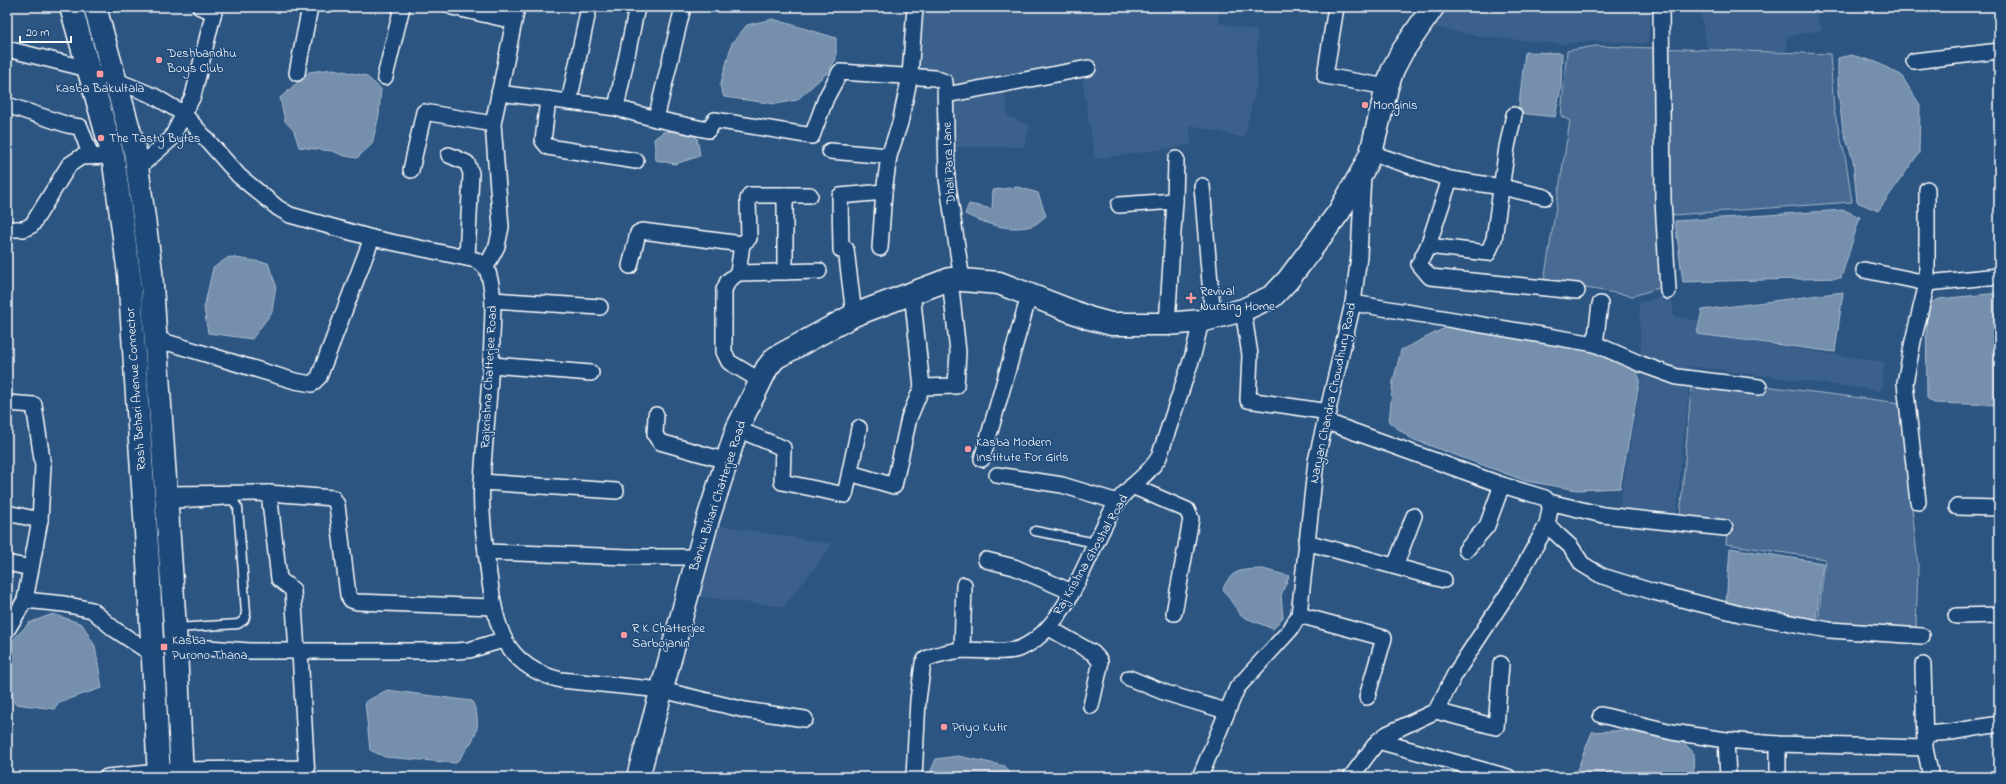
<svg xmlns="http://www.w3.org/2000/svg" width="2006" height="784" font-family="'Indie Flower',sans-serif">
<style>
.built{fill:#3b618b}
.green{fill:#486b92;stroke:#a4b5c8}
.water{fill:#748fad;stroke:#acbcce}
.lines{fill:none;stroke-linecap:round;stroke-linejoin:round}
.lane-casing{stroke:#fff;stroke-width:11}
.street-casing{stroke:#fff;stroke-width:18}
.secondary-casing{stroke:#fff;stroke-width:25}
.primary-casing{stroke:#fff;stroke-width:25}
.lane{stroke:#1f4a7a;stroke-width:8}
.street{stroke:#1f4a7a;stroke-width:15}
.secondary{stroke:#1f4a7a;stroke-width:22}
.primary{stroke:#1f4a7a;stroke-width:22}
.poi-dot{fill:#ff9aa2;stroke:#1f4a7a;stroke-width:1.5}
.labels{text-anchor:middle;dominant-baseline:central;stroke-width:3;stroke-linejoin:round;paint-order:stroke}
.poi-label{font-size:13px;fill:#fff;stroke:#1f4a7a;text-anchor:start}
.street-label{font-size:13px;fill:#fff;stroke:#1f4a7a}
</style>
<rect width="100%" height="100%" fill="#2c5582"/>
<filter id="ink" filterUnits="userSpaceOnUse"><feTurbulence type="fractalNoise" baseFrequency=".025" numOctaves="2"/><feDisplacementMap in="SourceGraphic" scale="8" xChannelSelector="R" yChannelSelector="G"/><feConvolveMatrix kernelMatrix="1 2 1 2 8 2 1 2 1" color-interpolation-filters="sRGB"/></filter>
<g filter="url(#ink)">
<g class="built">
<path d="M922,7H1218L1219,23L1257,31V82L1244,138L1190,125L1191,145L1095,159L1080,66L1003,78L1008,116L1030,126L1023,147H954L952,77L937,69H918Z"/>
<path d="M1440,7H1651L1648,44L1589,41L1561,44L1477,36L1428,26Z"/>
<path d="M1699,7H1814L1822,30L1787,36L1786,51L1708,52Z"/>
<path d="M1671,294L1674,316L1699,321L1698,334L1885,362L1881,391L1689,366L1690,377L1676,515L1619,510L1642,378L1639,303Z"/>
<path d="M710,524L833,544L784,607L694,596Z"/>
</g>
<g class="green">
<path d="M1595,46L1830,54L1834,110L1846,161L1852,202L1659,216L1662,287L1633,296L1544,281L1570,121L1561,116L1567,51Z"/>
<path d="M1692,377L1901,403L1918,565L1916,627L1839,628L1818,622L1825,559L1726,544L1728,523L1680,517Z"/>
</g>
<g class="water">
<path d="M773,19L836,38V59L829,71L797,100L776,104L724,97L720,86L732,43L747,25Z"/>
<path d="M1525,52L1562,53L1561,87L1555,117L1518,113Z"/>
<path d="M1851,55L1876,62L1901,75L1920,105L1919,153L1878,211L1857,202L1853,160L1843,130L1838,92V58Z"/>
<path d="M333,69L366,76L381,89L379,115L372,144L357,158L345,156L332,151L299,147L294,131L285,121L280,98L309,72Z"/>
<path d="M685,130L697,138L700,156L675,164L656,160L654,139L663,132Z"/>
<path d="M1018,187L1038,193L1046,216C1042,219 1036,225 1031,226C1009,232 985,224 965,214L969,204L992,209L993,190Z"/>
<path d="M1844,210L1860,217L1841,278L1683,282L1675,221Z"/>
<path d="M229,257L268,263L276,285L272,312L252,339L208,333L204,308L213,268Z"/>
<path d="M1843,292L1835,352L1697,334L1702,310Z"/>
<path d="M1999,293V405L1934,403L1927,398L1926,305L1939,299Z"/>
<path d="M1447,327L1629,356L1640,379L1620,488L1577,490L1526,481L1412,439L1389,422L1393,382L1401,350Z"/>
<path d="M1730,548L1823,563L1816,619L1726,604Z"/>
<path d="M1263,569L1289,576L1281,595L1283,617L1273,629L1241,616L1223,589C1232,568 1242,570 1263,569Z"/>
<path d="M53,614L82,624L95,646L102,688L59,702L54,709L15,704L8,681L10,643L29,623Z"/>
<path d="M387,690L472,701C485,729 473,741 456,763L385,757L370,750L365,702Z"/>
<path d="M1630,730L1678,737L1693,752L1694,777H1565L1577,770L1592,732Z"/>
<path d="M958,756L1005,766L1013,777H928L936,759Z"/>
</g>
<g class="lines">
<g class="lane-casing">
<g id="lane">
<path d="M168,504L233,500L238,508L246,613L244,620L238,624L176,628"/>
<path d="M1035,531L1096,543"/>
</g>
</g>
<g class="street-casing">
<g id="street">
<path d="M200,7L214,12"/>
<path d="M452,7L514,21"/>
<path d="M1336,7L1325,76L1387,87"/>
<path d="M1661,7L1663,200L1668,291"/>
<path d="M7,49L88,69L154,96L184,114L239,176L278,208L290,215L372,238L476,260L486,267C495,289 493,312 492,336C491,384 485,432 482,481C480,512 485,544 489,575C496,627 503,666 561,680L662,690L745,710L805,719"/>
<path d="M1914,61L1999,51"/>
<path d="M297,73L310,7"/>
<path d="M385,77L402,7"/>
<path d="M499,93L616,108L656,119L683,7"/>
<path d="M946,95L1088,68"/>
<path d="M548,99L543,141L548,147L636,161"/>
<path d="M569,102L589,7"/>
<path d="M7,105L68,125L80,127L91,156"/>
<path d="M616,108L637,7"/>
<path d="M656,119L708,130L715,120L812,136L826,98L840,72L935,78L945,82L947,179L962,280"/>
<path d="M830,151L889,156"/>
<path d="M1371,153L1450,179L1502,187L1545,197"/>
<path d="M449,155L467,163L471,173L467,258"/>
<path d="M138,168L171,139L193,96L215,7"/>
<path d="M411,170L424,112L493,124"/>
<path d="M1450,179L1428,246L1419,264L1430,277L1577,291"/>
<path d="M1202,186L1213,319"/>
<path d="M785,195V272"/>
<path d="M1119,205L1175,201"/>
<path d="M7,229H24L32,225L69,165L81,157L113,156"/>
<path d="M1428,246L1488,253L1494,239L1507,147L1514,115"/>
<path d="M880,248L884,192L889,156L900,123L910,76L915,7"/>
<path d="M630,266L638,233L642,231L742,244"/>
<path d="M486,267L497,246L501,227L493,124L517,7"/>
<path d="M1864,270L1927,283L1999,276"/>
<path d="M738,273L819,271"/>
<path d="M912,292L922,387L956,386L958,352L950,279"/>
<path d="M493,300L600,307"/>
<path d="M1353,303L1595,344L1641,364L1677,377L1759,387"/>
<path d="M1243,310L1250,355L1248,400L1329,412"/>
<path d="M854,315L846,249L841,250L840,196L884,192"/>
<path d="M1167,324L1175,201L1176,159"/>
<path d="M156,339L295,381L312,384L319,377L372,238"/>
<path d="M1595,344L1600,304"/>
<path d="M492,365L591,373"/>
<path d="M761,381L729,362L724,352V290L728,281L738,273L742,244L749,238L748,199L750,195H810"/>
<path d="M7,403L34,405L43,466L40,520L25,600L7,630"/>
<path d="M656,415L655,435L660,442L727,461"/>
<path d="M1327,422L1502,485L1545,498L1549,502L1603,515L1725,528"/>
<path d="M737,429L783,448L782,482L845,495L859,428"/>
<path d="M982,459L1029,296"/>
<path d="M850,473L894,486L909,418L922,387"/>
<path d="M997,475L1062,485L1118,502"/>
<path d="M482,482L616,491"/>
<path d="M1132,486L1187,510L1191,519L1174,613"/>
<path d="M269,493L279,579L293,590L297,652"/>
<path d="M166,494L269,493L333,498L337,505L348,595L351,600L357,602L493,607"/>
<path d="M1918,502L1905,383L1913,341L1927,283V189"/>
<path d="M1957,507L1999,508"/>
<path d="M7,513L40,520"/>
<path d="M1547,525L1571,547L1582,564L1602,576L1654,592L1740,614L1829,630L1922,636"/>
<path d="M1306,542L1444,580"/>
<path d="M1466,550L1487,526L1502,485"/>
<path d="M486,552L629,557H698"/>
<path d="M986,560L1014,567L1072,592"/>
<path d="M7,563L31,568"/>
<path d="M1395,566L1414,516"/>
<path d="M25,600L64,604L92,610L114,629L152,654"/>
<path d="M1299,615L1384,638L1367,697"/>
<path d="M1956,616L1999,615"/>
<path d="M1049,628L1093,653L1100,661V666L1091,706"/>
<path d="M166,645L250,651H456L469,650L503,640"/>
<path d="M962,650L964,585"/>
<path d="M300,652L307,777"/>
<path d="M1923,665L1925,748L1931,777"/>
<path d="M1129,678L1166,693L1226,711"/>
<path d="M1436,711L1455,674L1514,584L1547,525L1550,509L1549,502"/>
<path d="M1601,715L1672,732L1726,740L1778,744L1925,748"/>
<path d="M1925,734L1951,732L1999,724"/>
<path d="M1726,740L1728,777"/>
<path d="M1378,741L1508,777"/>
<path d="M1778,744V777"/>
<path d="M107,777L181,770L306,768"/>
<path d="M914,777L918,700L923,663L926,659C937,654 952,651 964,650C979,650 1008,654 1021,648C1071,626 1089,544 1118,501C1130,485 1149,475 1159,457L1193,355L1201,321"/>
<path d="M1200,777L1237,688L1290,630L1299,615L1316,461L1353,303L1359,256L1363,174"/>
<path d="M1351,777L1378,741L1387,734L1436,711L1496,727L1501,664"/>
</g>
</g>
<g class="secondary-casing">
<path id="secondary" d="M638,777L708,519L737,429L767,368L775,358L854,315L950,279L999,283L1089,318L1111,324H1167L1201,321L1243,310L1273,296L1288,280L1339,212L1363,170L1371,153L1387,87L1393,69L1402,52L1433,7"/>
</g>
<g class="primary-casing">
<g id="primary">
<path d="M71,7L113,156L129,274L148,562L159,777"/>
<path d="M95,7L135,151L151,271L175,628L182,777"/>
</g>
</g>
<use href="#lane" class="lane"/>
<use href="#street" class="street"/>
<use href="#secondary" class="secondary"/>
<use href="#primary" class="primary"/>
</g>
</g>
<g class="poi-dot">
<circle cx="159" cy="60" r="4"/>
<rect x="96" y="70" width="8" height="8" rx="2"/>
<circle cx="1365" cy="105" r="4"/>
<circle cx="101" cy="138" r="4"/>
<path d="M1189 292h4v4h4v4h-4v4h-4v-4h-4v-4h4z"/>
<circle cx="968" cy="449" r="4"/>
<circle cx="624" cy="635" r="4"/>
<rect x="160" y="643" width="8" height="8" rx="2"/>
<circle cx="944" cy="727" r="4"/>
</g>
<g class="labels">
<g class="poi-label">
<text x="167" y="53">Deshbandhu<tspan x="167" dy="15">Boys Club</tspan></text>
<text x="100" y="88" text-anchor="middle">Kasba Bakultala</text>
<text x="1373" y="105">Monginis</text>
<text x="109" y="138">The Tasty Bytes</text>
<text x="1200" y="291">Revival<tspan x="1200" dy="15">Nursing Home</tspan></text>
<text x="976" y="442">Kasba Modern<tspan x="976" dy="15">Institute For Girls</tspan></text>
<text x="632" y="628">R K Chatterjee<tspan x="632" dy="15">Sarbojanin</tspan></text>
<text x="172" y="640">Kasba<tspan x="172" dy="15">Purono Thana</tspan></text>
<text x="952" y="727">Priyo Kutir</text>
</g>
<g class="street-label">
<text transform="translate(949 163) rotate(-93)">Dhali Para Lane</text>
<text transform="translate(489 377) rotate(-87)">Rajkrishna Chatterjee Road</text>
<text transform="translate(136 389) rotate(-94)">Rash Behari Avenue Connector</text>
<text transform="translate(1333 393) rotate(-78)">Naryan Chandra Chowdhury Road</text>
<text transform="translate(718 496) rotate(-72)">Banku Bihari Chatterjee Road</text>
<text transform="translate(1091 555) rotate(-60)">Raj Krishna Ghoshal Road</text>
</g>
</g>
<rect width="2006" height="784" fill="none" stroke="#1f4a7a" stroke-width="24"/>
<rect x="12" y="12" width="1982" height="760" fill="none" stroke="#fff" stroke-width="1.5" filter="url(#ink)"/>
<path d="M20 36v6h51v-6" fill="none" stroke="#ffffff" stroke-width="2"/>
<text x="26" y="36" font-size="12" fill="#ffffff" stroke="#1f4a7a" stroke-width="3" paint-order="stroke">20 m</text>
</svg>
